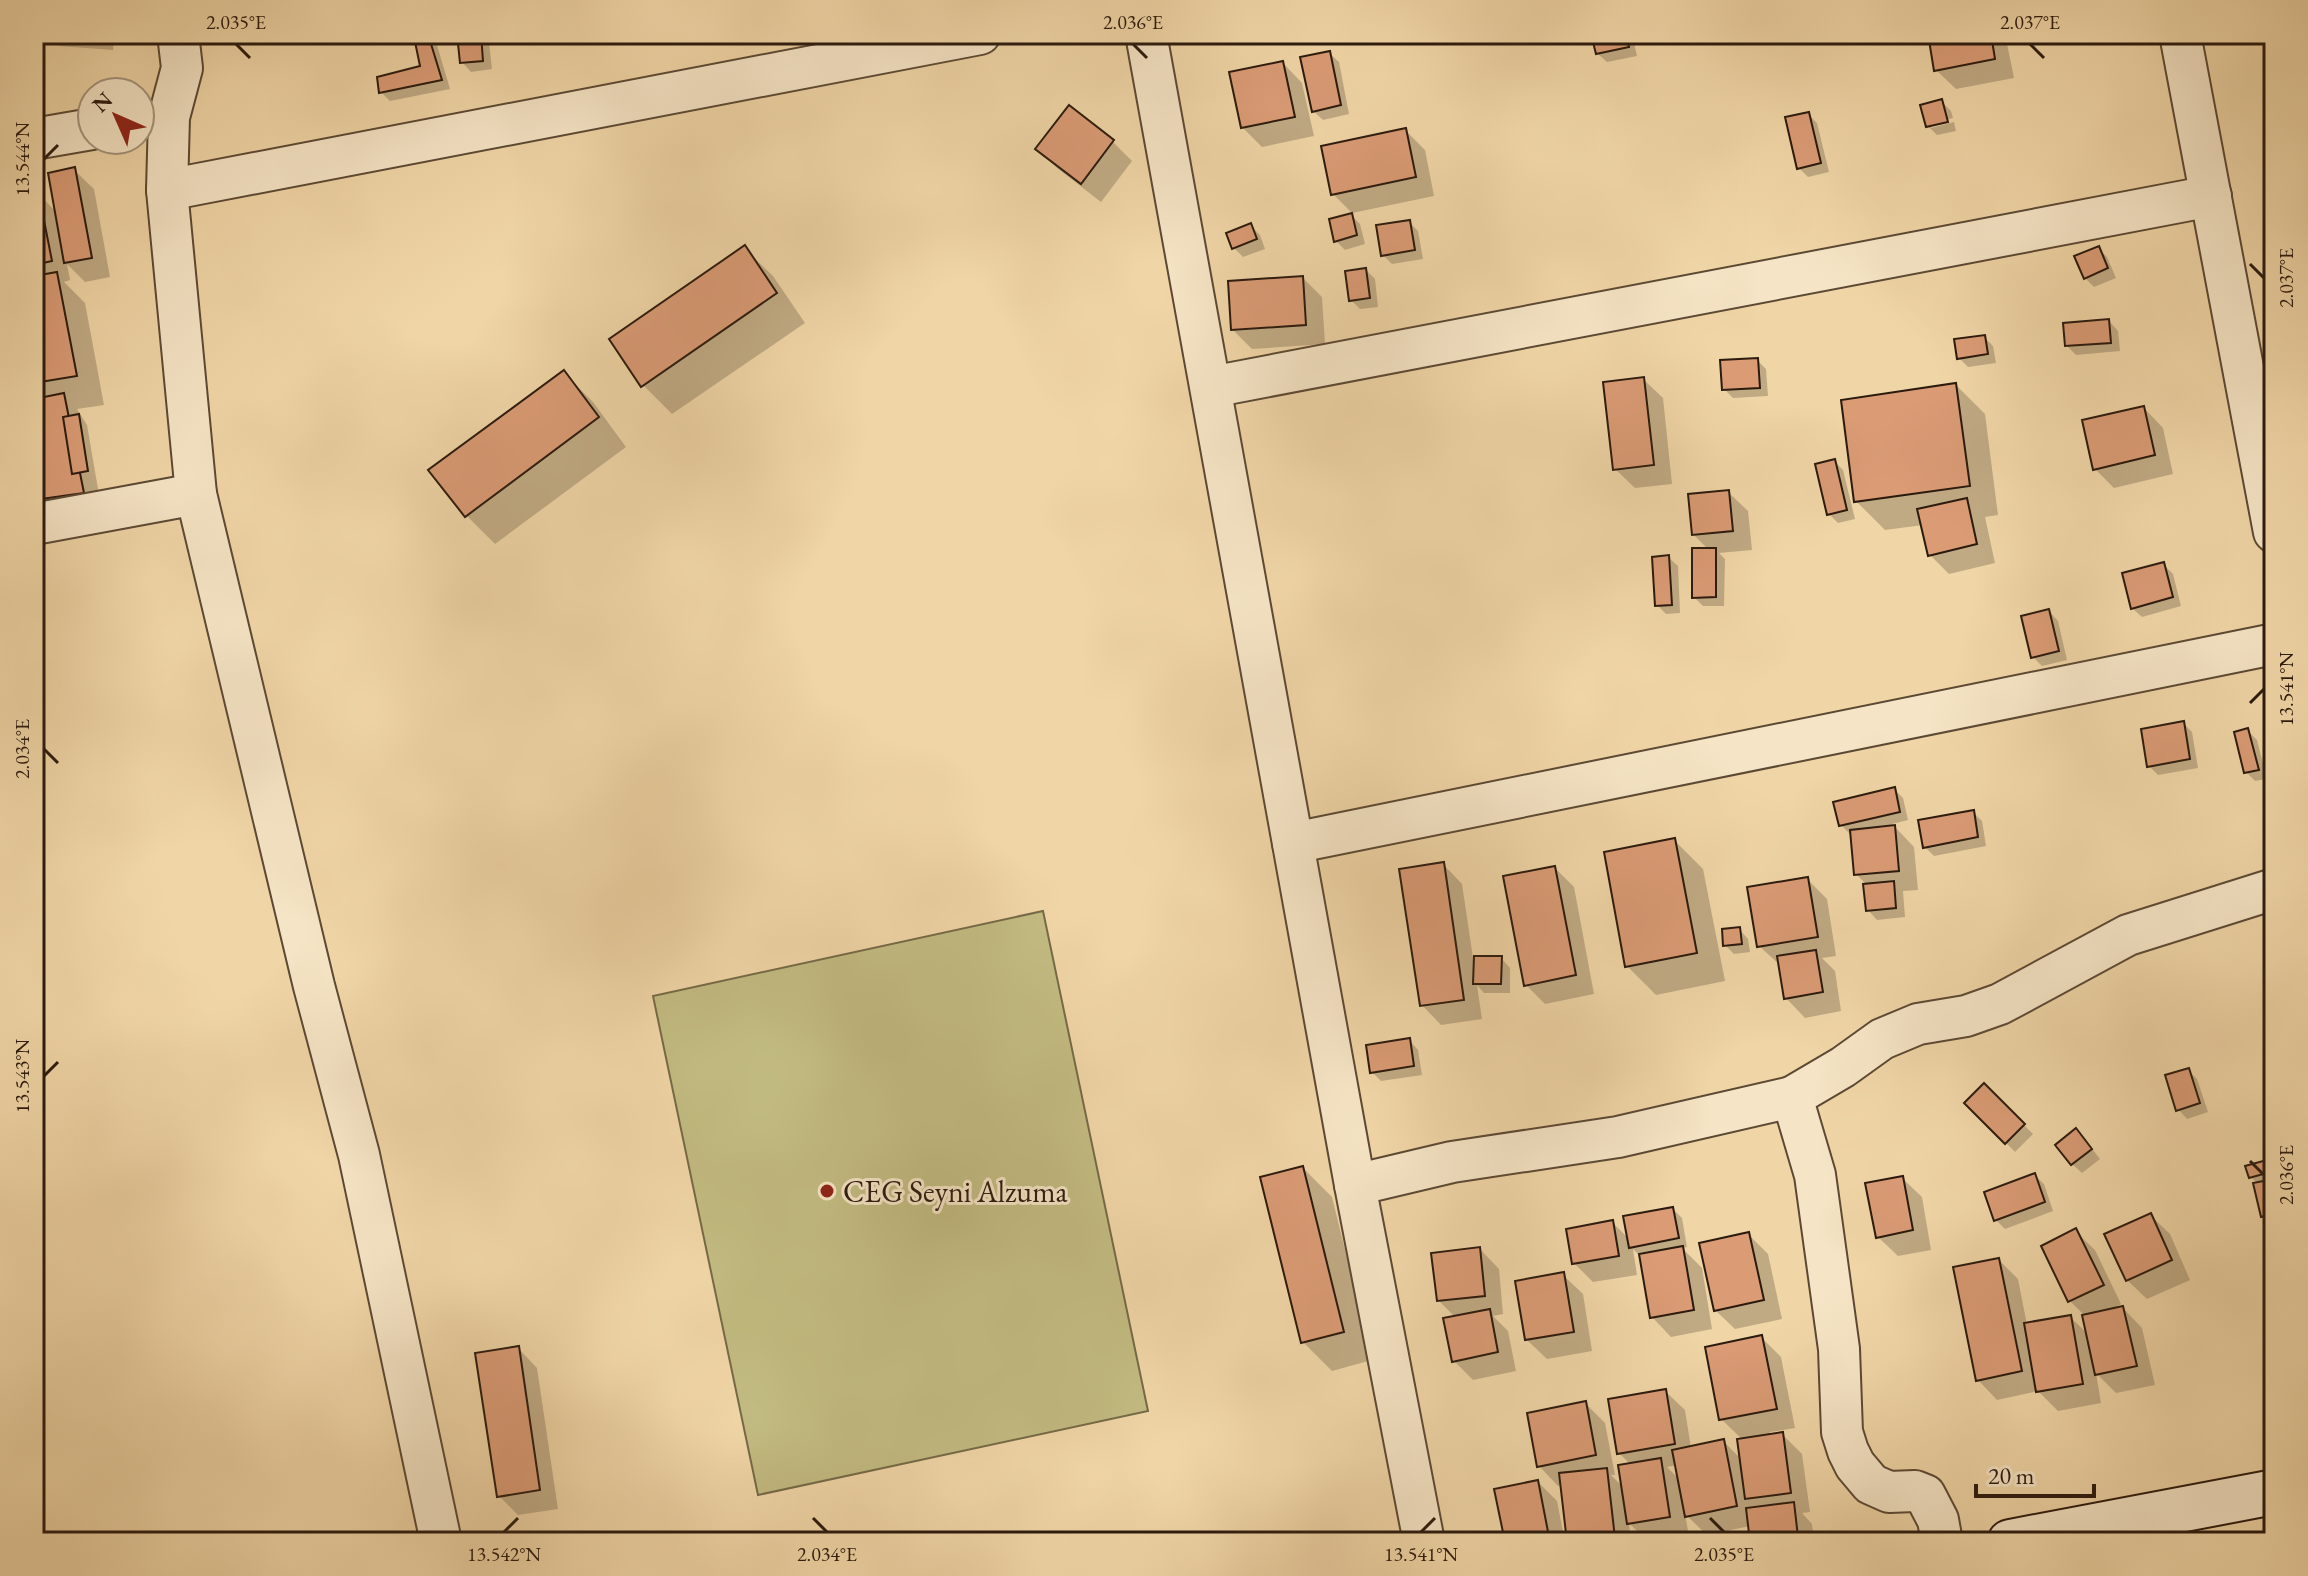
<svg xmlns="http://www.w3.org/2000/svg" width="2308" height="1576" font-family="'EB Garamond',serif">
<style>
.green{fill:#c2bb81;stroke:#766a48;stroke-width:2}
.shadow{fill:#0003;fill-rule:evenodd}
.building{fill:#da9b75;stroke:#2b1a0e;stroke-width:2}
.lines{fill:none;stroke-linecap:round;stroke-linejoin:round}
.street-casing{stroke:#5c4934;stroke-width:44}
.secondary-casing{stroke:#2b1a0e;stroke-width:48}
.street{stroke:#f5e4c5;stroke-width:40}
.secondary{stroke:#f5e4c5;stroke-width:44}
.ticks{fill:none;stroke:#2b1a0e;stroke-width:3}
.poi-dot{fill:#8f2418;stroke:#f5e4c5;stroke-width:3}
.labels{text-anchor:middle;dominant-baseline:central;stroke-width:6;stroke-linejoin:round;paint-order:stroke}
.poi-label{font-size:30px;fill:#2b1a0e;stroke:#f5e4c5;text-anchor:start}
.neatline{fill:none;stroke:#2b1a0e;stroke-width:3}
.ticks-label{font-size:20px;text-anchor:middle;fill:#2b1a0e}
</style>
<rect width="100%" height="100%" fill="#f0d5a6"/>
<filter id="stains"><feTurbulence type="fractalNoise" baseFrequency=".0025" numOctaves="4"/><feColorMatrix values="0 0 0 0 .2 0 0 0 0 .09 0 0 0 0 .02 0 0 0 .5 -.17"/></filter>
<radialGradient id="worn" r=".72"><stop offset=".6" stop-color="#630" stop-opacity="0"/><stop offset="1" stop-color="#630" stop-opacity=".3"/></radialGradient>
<path class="green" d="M1043,911L1148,1411L758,1495L653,996Z"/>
<g class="shadow">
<path d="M47,34H143V42L114,40L113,50L59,46Z"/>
<path d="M459,34H488L492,69L471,72L462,62Z"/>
<path d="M1594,34H1632L1637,56L1607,62L1597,53Z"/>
<path d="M1930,34H2005L2014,78L1956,89L1936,70Z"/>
<path d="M428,36L437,45L450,89L390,101L381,92L422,67Z"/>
<path d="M1329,53L1339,62L1349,114L1323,120L1313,111Z"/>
<path d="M1283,63L1302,83L1314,136L1262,147L1242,127Z"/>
<path d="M1942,102L1951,111L1953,118L1931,124V128L1954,122L1956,131L1937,135L1928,126Z"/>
<path d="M1808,114L1817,123L1829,172L1808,177L1799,168Z"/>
<path d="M1406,131L1425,150L1434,196L1352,213L1333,194Z"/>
<path d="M1112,141L1132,161L1101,202L1057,168L1038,149Z"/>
<path d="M74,170L94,189L110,277L85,282L67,264L70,280L64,282L85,303L104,405L77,409L87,425L102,512L34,505V193L37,192L56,212Z"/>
<path d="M1351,215L1360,224L1365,244L1345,250L1336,241Z"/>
<path d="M1409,222L1418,231L1423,259L1392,264L1383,255Z"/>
<path d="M1251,226L1260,235L1265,249L1243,257L1234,248Z"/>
<path d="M744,248L773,276L805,323L672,414L643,385Z"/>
<path d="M2098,248L2107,257L2116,278L2094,287L2085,278Z"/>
<path d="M1366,270L1375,279L1378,307L1360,309L1351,300Z"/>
<path d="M1303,278L1322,297L1325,344L1252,349L1232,329Z"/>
<path d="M2109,321L2118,331L2120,351L2076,355L2067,346Z"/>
<path d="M1984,337L1993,346L1996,363L1968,367L1959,358Z"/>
<path d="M1757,360L1766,369L1768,396L1733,398L1724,389Z"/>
<path d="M564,373L593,402L626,447L495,544L466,515Z"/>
<path d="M1643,379L1663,398L1672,484L1635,488L1615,469Z"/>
<path d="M1956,385L1985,414L1998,515L1985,517L1995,563L1949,574L1930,555L1923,525L1885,530L1856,501Z"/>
<path d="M2144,408L2163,428L2173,474L2114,488L2095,469Z"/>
<path d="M1834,461L1843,470L1855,519L1838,523L1829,514Z"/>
<path d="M1728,492L1748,511L1752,550L1719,553L1725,559L1724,606H1703L1694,597L1709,550L1694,535Z"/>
<path d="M1668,557L1678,566L1680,613L1666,614L1657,605Z"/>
<path d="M2164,565L2173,574L2181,606L2142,617L2132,608Z"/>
<path d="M2049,611L2058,621L2067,660L2042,666L2033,657Z"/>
<path d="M2183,723L2192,732L2198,768L2158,775L2149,766Z"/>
<path d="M2248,731L2257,740L2267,779L2255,781L2246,772Z"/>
<path d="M1894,789L1903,798L1908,820L1892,824L1914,847L1918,890L1903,891L1905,917L1877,920L1868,910L1866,884L1856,874L1853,834H1850L1841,825Z"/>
<path d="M1973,812L1982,821L1986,846L1934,856L1925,847Z"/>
<path d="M1674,840L1703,869L1725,981L1656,995L1627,966Z"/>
<path d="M1443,864L1462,884L1473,958H1501L1510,968V993H1484L1477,985L1482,1019L1441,1025L1422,1005Z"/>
<path d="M1555,868L1574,887L1594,994L1545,1004L1526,985Z"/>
<path d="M1807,879L1827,899L1836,956L1822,958L1835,971L1841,1011L1805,1018L1786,998L1780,965L1759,946Z"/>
<path d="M1739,929L1748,939L1750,952L1734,954L1725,945Z"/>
<path d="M1409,1040L1418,1050L1422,1075L1381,1081L1372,1072Z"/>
<path d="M2188,1070L2197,1079L2208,1112L2187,1119L2178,1109Z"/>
<path d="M1984,1086L2033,1134L2015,1152L1967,1103Z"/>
<path d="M2085,1140L2100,1159L2082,1173L2072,1164Z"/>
<path d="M2274,1160V1224L2272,1225L2262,1216L2258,1184L2251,1177Z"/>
<path d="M1303,1168L1332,1197L1372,1360L1332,1371L1303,1342Z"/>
<path d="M2034,1175L2044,1184L2053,1211L2005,1229L1996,1220Z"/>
<path d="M1902,1178L1922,1197L1931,1250L1898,1256L1878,1237Z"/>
<path d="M1673,1209L1682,1218L1687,1247L1682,1248L1702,1268L1712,1329L1671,1337L1652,1317L1640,1256L1633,1249L1637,1275L1593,1282L1574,1263L1613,1223L1629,1239Z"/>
<path d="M2150,1215L2170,1234L2190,1280L2147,1299L2127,1280Z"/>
<path d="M2075,1231L2095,1250L2121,1304L2112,1309L2123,1308L2142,1328L2155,1385L2116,1393L2096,1373L2101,1403L2058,1411L2038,1391L1997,1400L1978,1380L1999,1260L2018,1279L2027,1325L2070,1317L2089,1335L2084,1315L2070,1301Z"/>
<path d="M1748,1234L1768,1254L1782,1319L1735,1329L1715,1310Z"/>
<path d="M1480,1249L1499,1269L1503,1314L1493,1316L1508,1331L1516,1371L1473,1380L1454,1361L1456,1318L1438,1300Z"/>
<path d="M1563,1275L1583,1294L1592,1351L1547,1359L1527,1340Z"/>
<path d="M1762,1338L1781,1357L1795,1428L1770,1432V1436L1782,1434L1802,1454L1810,1512L1802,1513L1812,1524L1814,1542H1752L1750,1526L1707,1535L1685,1514L1689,1536L1648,1542L1629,1523L1631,1542H1569L1563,1485L1558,1486L1539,1466L1586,1404L1605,1423L1615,1475H1611L1623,1487L1631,1465L1619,1453L1665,1391L1685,1410L1691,1448L1723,1441L1742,1460L1743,1440L1721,1419ZM1678,1465L1680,1480L1667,1467Z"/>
<path d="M518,1348L537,1368L558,1509L518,1515L499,1496Z"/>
<path d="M1538,1482L1557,1501L1565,1542H1507Z"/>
</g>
<g class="building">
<path d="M428,34L442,80L379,93L377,77L420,66L414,37Z"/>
<path d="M457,34H481L483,61L460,63Z"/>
<path d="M1591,34H1626L1629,47L1596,54Z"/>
<path d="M1928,34H1991L1995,59L1934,71Z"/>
<path d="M1330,51L1341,105L1312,112L1300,57Z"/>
<path d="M1283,61L1295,117L1241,128L1229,72Z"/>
<path d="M1942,99L1948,122L1926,127L1920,105Z"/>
<path d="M1069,105L1114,140L1081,184L1035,149Z"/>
<path d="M1809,112L1821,163L1797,169L1785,117Z"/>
<path d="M1406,128L1416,177L1331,195L1321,146Z"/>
<path d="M75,167L92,258L64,263L48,173Z"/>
<path d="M38,190L52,261L34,265V191Z"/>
<path d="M1352,213L1357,235L1334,242L1329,219Z"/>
<path d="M1410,220L1415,250L1381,256L1376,225Z"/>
<path d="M1251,223L1257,239L1232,249L1226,233Z"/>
<path d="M745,245L777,293L641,387L609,339Z"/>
<path d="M2099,246L2108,268L2084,279L2074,256Z"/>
<path d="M1366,268L1370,298L1349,301L1345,271Z"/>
<path d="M57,272L77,376L34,383V276Z"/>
<path d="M1303,276L1306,325L1231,330L1228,281Z"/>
<path d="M2109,319L2111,343L2065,346L2063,323Z"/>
<path d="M1985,335L1988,354L1957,359L1954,339Z"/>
<path d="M1758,358L1760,388L1722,390L1720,360Z"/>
<path d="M564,370L599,417L465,517L428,470Z"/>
<path d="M1644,377L1654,465L1613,470L1603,382Z"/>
<path d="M1956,383L1970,486L1854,502L1841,400Z"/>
<path d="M64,393L84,493L34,500V399Z"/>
<path d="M2144,406L2155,455L2093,470L2082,420Z"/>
<path d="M79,414L88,471L72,474L63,417Z"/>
<path d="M1835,459L1847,510L1827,515L1815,464Z"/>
<path d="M1729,490L1733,531L1692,535L1688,494Z"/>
<path d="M1967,498L1977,544L1928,556L1917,509Z"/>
<path d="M1692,548H1716V597L1692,598Z"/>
<path d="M1669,555L1672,605L1655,606L1652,557Z"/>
<path d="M2164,562L2173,597L2131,609L2122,573Z"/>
<path d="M2049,609L2059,651L2031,658L2021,616Z"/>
<path d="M2184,721L2190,759L2147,767L2141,729Z"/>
<path d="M2248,728L2259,770L2244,773L2234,732Z"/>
<path d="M1895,787L1900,812L1839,826L1833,802Z"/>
<path d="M1974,810L1978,837L1923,848L1918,820Z"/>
<path d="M1895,825L1899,871L1854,875L1850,830Z"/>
<path d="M1675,838L1697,953L1625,967L1604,852Z"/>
<path d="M1444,862L1464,1000L1420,1006L1399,869Z"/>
<path d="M1555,866L1576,975L1524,986L1503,876Z"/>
<path d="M1808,877L1818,937L1757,947L1747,887Z"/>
<path d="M1894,881L1896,908L1866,911L1863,884Z"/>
<path d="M1740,927L1742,944L1723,946L1722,929Z"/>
<path d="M1816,950L1823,992L1784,999L1777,956Z"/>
<path d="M1474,956H1502L1501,984H1473Z"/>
<path d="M1410,1038L1414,1066L1370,1073L1366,1045Z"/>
<path d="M2189,1068L2200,1103L2176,1111L2165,1075Z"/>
<path d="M1984,1083L2025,1124L2005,1144L1964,1103Z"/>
<path d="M2076,1128L2092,1149L2071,1165L2055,1145Z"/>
<path d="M2274,1158V1171L2249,1178L2245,1166Z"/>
<path d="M1303,1166L1344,1332L1301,1343L1260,1177Z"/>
<path d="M2035,1173L2045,1202L1994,1221L1984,1192Z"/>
<path d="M1903,1176L1913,1230L1876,1238L1865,1183Z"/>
<path d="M2274,1179V1214L2261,1217L2253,1183Z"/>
<path d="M1673,1207L1679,1238L1629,1248L1623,1216Z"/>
<path d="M2151,1213L2172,1260L2126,1281L2104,1234Z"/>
<path d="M1613,1220L1619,1256L1572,1264L1566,1229Z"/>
<path d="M2076,1228L2104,1285L2068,1302L2041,1246Z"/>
<path d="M1749,1232L1764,1300L1714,1311L1699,1243Z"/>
<path d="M1683,1246L1694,1310L1650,1318L1639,1254Z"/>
<path d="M1480,1247L1485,1296L1437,1301L1431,1253Z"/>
<path d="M1999,1258L2022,1371L1976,1381L1953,1267Z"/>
<path d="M1564,1272L1574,1332L1525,1340L1515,1281Z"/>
<path d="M2123,1306L2137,1366L2095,1375L2082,1315Z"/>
<path d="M1490,1309L1498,1352L1452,1362L1443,1318Z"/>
<path d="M2071,1315L2083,1384L2036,1392L2024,1323Z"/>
<path d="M1762,1335L1777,1409L1719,1420L1705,1347Z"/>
<path d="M519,1346L540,1490L497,1497L475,1353Z"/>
<path d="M1666,1389L1675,1444L1617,1454L1608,1399Z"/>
<path d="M1586,1401L1596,1455L1537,1467L1527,1413Z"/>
<path d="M1783,1432L1791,1493L1745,1499L1737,1439Z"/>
<path d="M1724,1439L1737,1506L1685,1517L1672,1450Z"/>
<path d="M1661,1458L1670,1517L1627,1524L1618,1465Z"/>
<path d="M1607,1468L1615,1538L1567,1542L1559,1473Z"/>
<path d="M1538,1480L1550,1542H1505L1494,1489Z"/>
<path d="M1794,1502L1798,1537L1750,1542L1746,1508Z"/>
</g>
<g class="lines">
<g class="street-casing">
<g id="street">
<path d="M178,34L182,68L169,117L167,190L196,494L314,986L359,1155L441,1542"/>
<path d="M1146,34L1355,1185L1424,1542"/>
<path d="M2180,34L2274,532"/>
<path d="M34,139L92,129"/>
<path d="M167,190L980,34"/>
<path d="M1211,387L2211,196"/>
<path d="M34,524L196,494"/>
<path d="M1293,843L2274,644"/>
<path d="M1792,1097L1843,1067L1882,1039L1918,1024L1966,1016L2000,1004L2128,935L2274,889"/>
<path d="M1355,1185L1452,1162L1618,1137L1792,1097L1815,1175L1839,1349L1842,1432L1848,1451L1855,1465L1871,1484L1889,1492L1915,1491L1925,1495L1938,1520L1942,1542"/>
</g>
</g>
<g class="secondary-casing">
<path id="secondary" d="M2010,1542L2274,1492"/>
</g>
<use href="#street" class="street"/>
<use href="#secondary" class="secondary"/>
</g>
<path class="ticks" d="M236,44L250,58M1133,44L1147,58M2030,44L2044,58M44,159L58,145M2250,264L2264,278M2250,703L2264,689M44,749L58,763M44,1076L58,1062M2250,1161L2264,1175M813,1518L827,1532M1710,1518L1724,1532M504,1532L518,1518M1421,1532L1435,1518"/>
<circle class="poi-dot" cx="827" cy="1191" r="8"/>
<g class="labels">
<g class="poi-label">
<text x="843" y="1191">CEG Seyni Alzuma</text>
</g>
</g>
<rect width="2308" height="1576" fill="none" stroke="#f0d5a6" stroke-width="88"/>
<g transform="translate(116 116) rotate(315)"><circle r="38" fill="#f5e4c5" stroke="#a4937c" stroke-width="2"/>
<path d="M0-6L14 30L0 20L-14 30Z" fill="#8f2418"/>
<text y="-12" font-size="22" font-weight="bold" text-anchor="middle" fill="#2b1a0e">N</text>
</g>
<path d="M1976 1484v12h118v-12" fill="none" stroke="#2b1a0e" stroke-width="4"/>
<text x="1988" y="1484" font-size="24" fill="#2b1a0e" stroke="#f5e4c5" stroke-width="6" paint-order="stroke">20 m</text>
<rect x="44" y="44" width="2220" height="1488" class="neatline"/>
<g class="ticks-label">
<text x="236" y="29">2.035°E</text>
<text x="1133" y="29">2.036°E</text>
<text x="2030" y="29">2.037°E</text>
<text transform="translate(22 159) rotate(-90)" y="7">13.544°N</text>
<text transform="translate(2286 278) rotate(-90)" y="7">2.037°E</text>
<text transform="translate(2286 689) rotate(-90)" y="7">13.541°N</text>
<text transform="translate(22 749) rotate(-90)" y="7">2.034°E</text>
<text transform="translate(22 1076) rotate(-90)" y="7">13.543°N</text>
<text transform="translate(2286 1175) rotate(-90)" y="7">2.036°E</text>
<text x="504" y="1561">13.542°N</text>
<text x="827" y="1561">2.034°E</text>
<text x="1421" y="1561">13.541°N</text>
<text x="1724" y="1561">2.035°E</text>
</g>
<rect width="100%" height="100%" filter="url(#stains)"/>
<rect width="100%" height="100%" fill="url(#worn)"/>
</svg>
